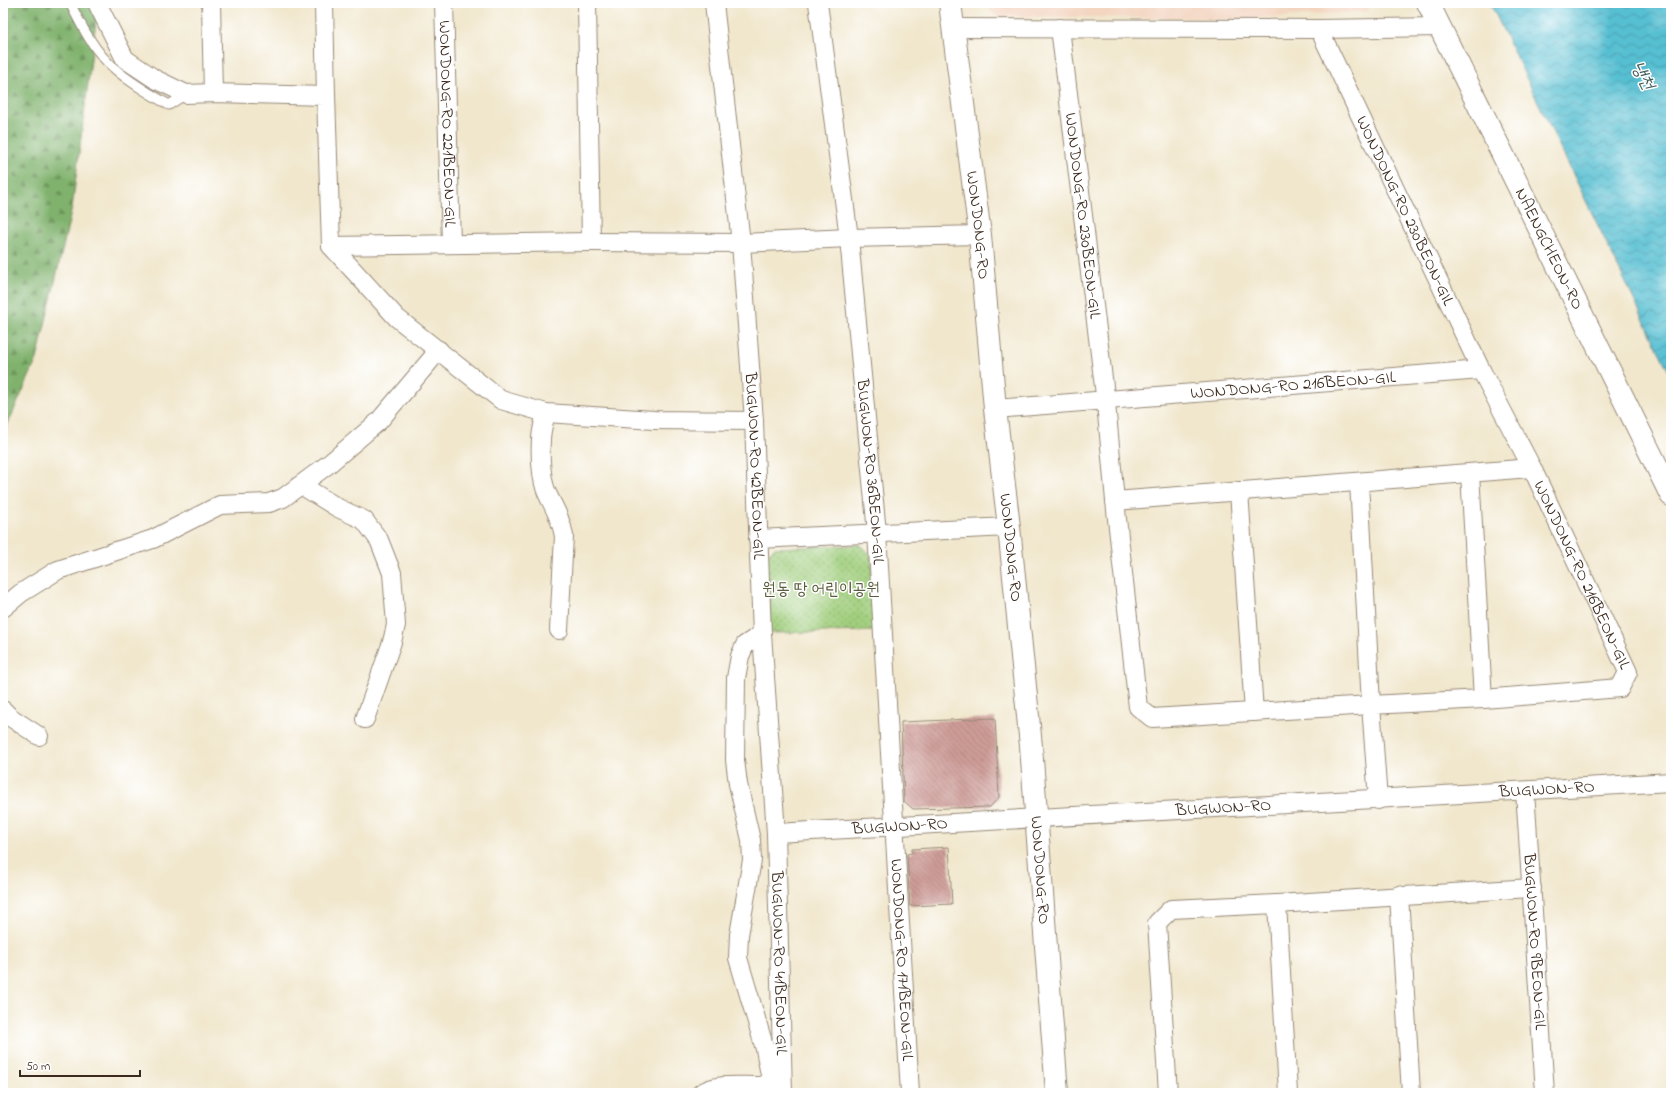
<svg xmlns="http://www.w3.org/2000/svg" width="1674" height="1096" font-family="'Indie Flower','Poor Story',sans-serif">
<style>
.built{fill:#f3d4bf}
.grass{fill:url(#grass-dots);stroke:#6e7c4e}
.forest{fill:url(#forest-firs);stroke:#5e6e46}
.water{fill:url(#water-waves);stroke:#487478}
.building{fill:url(#building-back-hatch)}
.lines{fill:none;stroke-linecap:round;stroke-linejoin:round}
.service-casing{stroke:#968876;stroke-width:11}
.minor-casing{stroke:#968876;stroke-width:20}
.tertiary-casing{stroke:#968876;stroke-width:24}
.service{stroke:#fff;stroke-width:9}
.minor{stroke:#fff;stroke-width:18}
.tertiary{stroke:#fff;stroke-width:22}
.labels{text-anchor:middle;dominant-baseline:central;stroke-width:3;stroke-linejoin:round;paint-order:stroke}
.street-label{font-size:17px;fill:#3b2a1e;stroke:#fff}
.park-label{font-size:17px;fill:#5a5c3b;stroke:#fff}
.water-label{font-size:18px;font-style:italic;fill:#445e5d;stroke:#fff}
</style>
<defs>
<pattern id="grass-dots" width="8" height="8" patternUnits="userSpaceOnUse"><rect width="8" height="8" fill="#a1cf7e"/><path d="M2 2h.1M6 6h.1" fill="none" stroke="#84a867" stroke-width="1.8" stroke-linecap="round"/></pattern>
<pattern id="forest-firs" width="22" height="20" patternUnits="userSpaceOnUse"><rect width="22" height="20" fill="#80b26d"/><path d="M5 1l3.5 6h-7zM16 11l3.5 6h-7z" fill="#6a9159"/></pattern>
<pattern id="water-waves" width="16" height="10" patternUnits="userSpaceOnUse"><rect width="16" height="10" fill="#56bfd2"/><path d="M0 5q4-4 8 0t8 0" fill="none" stroke="#489baa"/></pattern>
<pattern id="building-back-hatch" width="6" height="6" patternUnits="userSpaceOnUse"><rect width="6" height="6" fill="#ce9c97"/><path d="M-1 5l2 2M0 0l6 6M5-1l2 2" fill="none" stroke="#a87f7b"/></pattern>
</defs>
<rect width="100%" height="100%" fill="#fff"/>
<filter id="ink" filterUnits="userSpaceOnUse"><feTurbulence type="fractalNoise" baseFrequency=".025" numOctaves="2"/><feDisplacementMap in="SourceGraphic" scale="8" xChannelSelector="R" yChannelSelector="G"/><feConvolveMatrix kernelMatrix="1 2 1 2 8 2 1 2 1" color-interpolation-filters="sRGB"/></filter>
<filter id="wash" filterUnits="userSpaceOnUse"><feTurbulence type="fractalNoise" baseFrequency=".012" numOctaves="4" result="noise"/><feDisplacementMap in="SourceGraphic" scale="16" xChannelSelector="R" yChannelSelector="G"/><feGaussianBlur stdDeviation="0.9" result="paint"/><feColorMatrix in="noise" values="0 0 0 0 0 0 0 0 0 0 0 0 0 0 0 0 0 1.4 0 .05"/><feComposite in="paint" operator="in"/></filter>
<g filter="url(#wash)">
<rect width="100%" height="100%" fill="#f1e7cd"/>
<path class="built" d="M986,3H1367L1369,11L1246,19L995,16Z"/>
<path class="grass" d="M861,545L871,555L874,631L770,633L767,556L774,548Z"/>
<path class="forest" d="M3,3H95L97,13L72,208L37,359L3,435Z"/>
<path class="water" d="M1490,3H1671V376Z"/>
<g id="blocks">
<g class="building">
<path d="M995,718L999,797L990,807L913,809L904,801L901,722Z"/>
<path d="M949,847L952,904L910,906L907,854L912,853V849Z"/>
</g>
</g>
</g>
<g filter="url(#ink)">
<use href="#blocks" fill-opacity="0" stroke="#968876" stroke-width="1"/>
<g class="lines">
<g class="service-casing">
<path id="service" d="M70,3C81,25 95,53 115,69C131,83 150,94 169,105L186,94"/>
</g>
<g class="minor-casing">
<g id="minor">
<path d="M97,3L125,59L155,79L186,94L213,93L326,96L331,246L591,242L741,243L849,238L980,235"/>
<path d="M211,3L213,93"/>
<path d="M324,3L326,96"/>
<path id="s1" d="M444,3L451,244"/>
<path d="M587,3L591,242"/>
<path id="s2" d="M714,3L741,243L754,421L762,634L776,833L783,1093"/>
<path id="s3" d="M818,3L849,238L877,533L910,1093"/>
<path d="M953,28L1319,29L1440,27"/>
<path id="s4" d="M1060,28L1106,403L1115,501L1138,707L1152,718L1371,705L1359,482"/>
<path id="s5" d="M1319,29L1481,370L1532,468L1628,672L1620,688L1483,699L1371,705L1378,800"/>
<path d="M331,246L397,318L501,400L546,413L654,420L754,421"/>
<path id="s6" d="M995,409L1481,370"/>
<path d="M546,413C544,422 541,431 541,440C540,454 541,480 547,493C554,508 561,518 564,536L559,630"/>
<path d="M1470,473L1483,699"/>
<path d="M301,485L338,508L364,520L379,540L392,573L396,625L392,642L365,719"/>
<path d="M1239,491L1254,712"/>
<path d="M1115,501L1532,468"/>
<path d="M758,539L1009,527"/>
<path d="M3,608L21,593L58,570L153,539L220,505L269,503L283,498L330,463L379,421L439,350"/>
<path d="M762,634L745,645L740,656L736,678L735,760L738,784L751,840L752,860L739,935L738,958L765,1049L772,1085"/>
<path d="M3,710L10,717L39,736"/>
<path id="s7" d="M1525,791L1545,1093"/>
<path id="s8" d="M776,833L1671,782"/>
<path d="M1399,895L1411,1093"/>
<path d="M1277,904L1288,1093"/>
<path d="M701,1093C718,1083 738,1086 757,1086C765,1086 774,1085 782,1084"/>
<path d="M1168,1093L1157,923L1171,909L1277,904L1532,888"/>
</g>
</g>
<g class="tertiary-casing">
<g id="tertiary">
<path id="s9" d="M950,3L980,235L995,409L1009,527L1031,746L1057,1093"/>
<path id="s10" d="M1428,3L1671,495"/>
</g>
</g>
<use href="#service" class="service"/>
<use href="#minor" class="minor"/>
<use href="#tertiary" class="tertiary"/>
</g>
</g>
<g class="labels">
<g class="street-label">
<text stroke="none"><textPath href="#s1" startOffset="121">WONDONG-RO 221BEON-GIL</textPath></text>
<text stroke="none"><textPath href="#s5" startOffset="201">WONDONG-RO 230BEON-GIL</textPath></text>
<text stroke="none"><textPath href="#s4" startOffset="189">WONDONG-RO 230BEON-GIL</textPath></text>
<text stroke="none"><textPath href="#s9" startOffset="224">WONDONG-RO</textPath></text>
<text stroke="none"><textPath href="#s10" startOffset="274">NAENGCHEON-RO</textPath></text>
<text stroke="none"><textPath href="#s6" startOffset="299">WONDONG-RO 216BEON-GIL</textPath></text>
<text stroke="none"><textPath href="#s2" startOffset="465">BUGWON-RO 42BEON-GIL</textPath></text>
<text stroke="none"><textPath href="#s3" startOffset="472">BUGWON-RO 36BEON-GIL</textPath></text>
<text stroke="none"><textPath href="#s9" startOffset="548">WONDONG-RO</textPath></text>
<text stroke="none"><textPath href="#s5" startOffset="606">WONDONG-RO 216BEON-GIL</textPath></text>
<text stroke="none"><textPath href="#s8" startOffset="772">BUGWON-RO</textPath></text>
<text stroke="none"><textPath href="#s8" startOffset="448">BUGWON-RO</textPath></text>
<text stroke="none"><textPath href="#s8" startOffset="124">BUGWON-RO</textPath></text>
<text stroke="none"><textPath href="#s9" startOffset="872">WONDONG-RO</textPath></text>
<text stroke="none"><textPath href="#s7" startOffset="151">BUGWON-RO 9BEON-GIL</textPath></text>
<text stroke="none"><textPath href="#s3" startOffset="961">WONDONG-RO 171BEON-GIL</textPath></text>
<text stroke="none"><textPath href="#s2" startOffset="963">BUGWON-RO 41BEON-GIL</textPath></text>
</g>
<g class="park-label">
<text x="821" y="589">원동 땅 어린이공원</text>
</g>
<g class="water-label">
<text transform="translate(1642 76) rotate(63)">냉천</text>
</g>
</g>
<rect width="1674" height="1096" fill="none" stroke="#fff" stroke-width="16"/>
<path d="M20 1070v6h120v-6" fill="none" stroke="#3b2a1e" stroke-width="2"/>
<text x="26" y="1070" font-size="12" fill="#3b2a1e" stroke="#ffffff" stroke-width="3" paint-order="stroke">50 m</text>
</svg>
